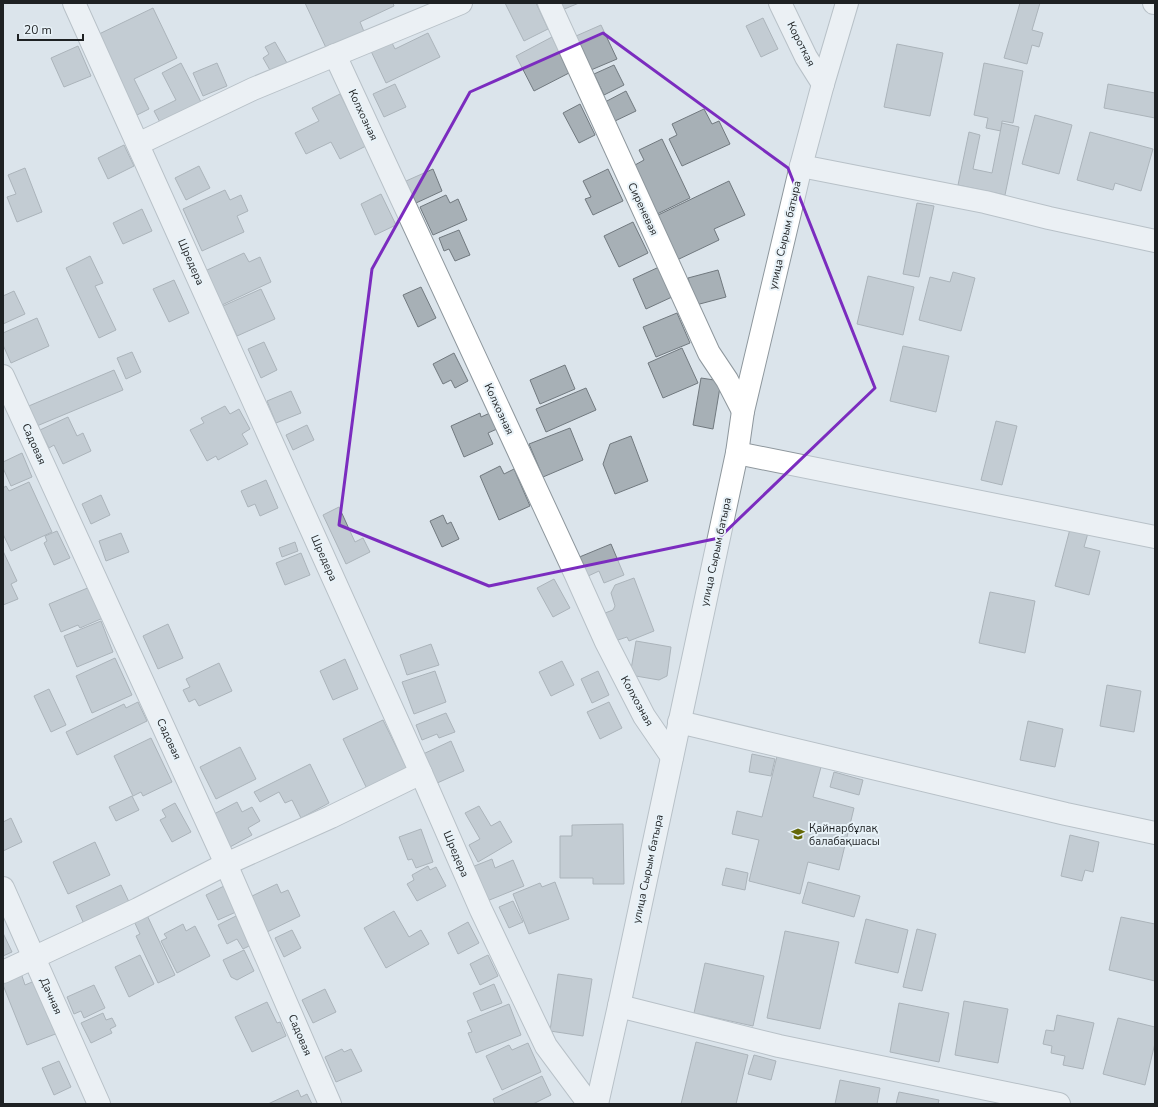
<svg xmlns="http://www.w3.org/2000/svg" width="1158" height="1107" font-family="'Nunito Sans',sans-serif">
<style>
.building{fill:#a7b0b6;stroke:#71797f}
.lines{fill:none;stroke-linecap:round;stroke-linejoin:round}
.street-casing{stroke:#8e979d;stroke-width:24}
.secondary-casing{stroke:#8e979d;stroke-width:24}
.street{stroke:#fff;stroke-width:22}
.secondary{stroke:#fff;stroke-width:22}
.marked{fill:none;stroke:#7b2cbf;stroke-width:3;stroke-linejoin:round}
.labels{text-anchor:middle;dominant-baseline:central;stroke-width:4;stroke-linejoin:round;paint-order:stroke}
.street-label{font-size:11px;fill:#1e2123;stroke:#e8f2f8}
.poi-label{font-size:11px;fill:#1e2123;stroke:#e8f2f8;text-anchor:start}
</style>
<rect width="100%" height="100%" fill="#dbe4eb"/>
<g class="building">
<path d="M305,3H393L394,6L360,22L365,34L328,52Z"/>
<path d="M505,3H536L548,29L524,41Z"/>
<path d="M559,3H579L562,10Z"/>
<path d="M1020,3H1040L1032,30L1043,33L1039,47L1032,45L1027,64L1004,58Z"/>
<path d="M153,8L177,58L134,79L149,109L137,115L97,35Z"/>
<path d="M763,18L778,49L761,57L746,26Z"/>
<path d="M601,25L617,59L591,70L576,36Z"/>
<path d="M428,33L440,57L386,83L370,49L390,39L395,49Z"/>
<path d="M552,37L569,73L534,91L516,56Z"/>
<path d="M275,42L287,63L271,72L263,58L269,54L265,47Z"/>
<path d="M897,44L943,53L930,116L884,107Z"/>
<path d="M78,46L91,76L64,87L51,58Z"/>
<path d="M181,63L201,102L163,128L154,111L176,100L162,73Z"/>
<path d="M217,63L227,86L203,96L193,73Z"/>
<path d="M984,63L1023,71L1013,123L1002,121L1001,131L986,128L988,118L974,115Z"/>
<path d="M614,65L624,85L604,95L594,74Z"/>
<path d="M395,84L406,107L384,117L373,94Z"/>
<path d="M1108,84L1155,93V118L1104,108Z"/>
<path d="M626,91L636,111L615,121L605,102Z"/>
<path d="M340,94L366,146L340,159L331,142L306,154L295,133L319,121L312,108Z"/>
<path d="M580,104L595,135L579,143L563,113Z"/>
<path d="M704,109L712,124L719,121L730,144L682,166L669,139L677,135L672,124Z"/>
<path d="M1035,115L1072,125L1059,174L1022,164Z"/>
<path d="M1002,123L1019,127L1005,195L958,185L969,132L980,135L973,169L992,173Z"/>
<path d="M1090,132L1153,149L1141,191L1115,183L1113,190L1077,180Z"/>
<path d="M662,139L690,198L653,216L635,165L644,160L639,150Z"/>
<path d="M124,145L134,166L108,179L98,158Z"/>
<path d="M199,166L210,188L186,200L175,178Z"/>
<path d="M25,168L42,212L17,222L7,197L16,194L8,175Z"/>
<path d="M433,169L442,191L416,203L406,181Z"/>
<path d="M608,169L623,201L593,215L585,199L591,197L583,181Z"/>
<path d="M729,181L745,215L714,229L719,240L677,260L656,216Z"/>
<path d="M225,190L230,200L241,195L248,211L237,216L244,232L202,251L183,209Z"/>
<path d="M381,194L396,225L375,235L361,204Z"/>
<path d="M446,195L450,203L458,199L467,220L433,235L420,207Z"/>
<path d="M917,203L934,206L919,277L903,274Z"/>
<path d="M142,209L152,231L123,244L113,223Z"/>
<path d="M633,222L648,253L619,267L604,236Z"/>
<path d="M459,230L470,255L455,261L449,249L444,251L439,238Z"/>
<path d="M244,253L249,262L260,257L271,282L222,305L205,271Z"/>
<path d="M90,256L103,283L95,286L116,330L99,338L66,268Z"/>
<path d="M659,267L672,297L646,309L633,279Z"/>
<path d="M718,270L726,297L696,305L688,278Z"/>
<path d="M953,272L975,278L961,331L919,320L930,277L950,282Z"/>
<path d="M868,276L914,287L903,335L857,324Z"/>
<path d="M174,280L189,313L169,322L153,289Z"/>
<path d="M421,287L436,318L418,327L403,295Z"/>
<path d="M261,289L275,319L237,336L223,306Z"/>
<path d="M14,291L25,314L3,324V296Z"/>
<path d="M677,313L690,343L656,357L643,327Z"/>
<path d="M37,318L49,346L11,363L3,345V333Z"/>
<path d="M264,342L277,370L261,378L248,349Z"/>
<path d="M903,346L949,356L936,412L890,401Z"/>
<path d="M682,348L698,383L663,398L648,363Z"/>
<path d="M132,352L141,372L126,379L117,358Z"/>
<path d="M454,353L468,381L455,388L451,380L443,384L433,364Z"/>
<path d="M565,365L575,389L540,404L530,380Z"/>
<path d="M114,370L123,390L32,428L24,408Z"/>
<path d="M701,378L721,381L713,429L693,425Z"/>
<path d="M586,388L596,410L546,432L536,409Z"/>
<path d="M291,391L301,413L276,423L267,401Z"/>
<path d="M225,406L230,414L239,409L250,429L242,434L248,444L218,460L216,456L207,461L190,430L204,423L201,418Z"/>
<path d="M480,413L481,417L490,413L497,429L488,433L493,444L464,457L451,426Z"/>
<path d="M68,417L77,436L83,433L91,451L63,464L54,445L49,448L40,430Z"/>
<path d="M996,421L1017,426L1002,485L981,480Z"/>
<path d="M307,425L314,440L293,450L286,435Z"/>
<path d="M570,428L583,460L543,477L529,444Z"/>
<path d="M631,436L648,481L615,494L603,464L610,444Z"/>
<path d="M22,453L32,477L11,486L3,468V462Z"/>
<path d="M500,466L504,474L514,469L530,506L499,520L480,476Z"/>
<path d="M266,480L278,508L260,516L255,504L248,507L241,491Z"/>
<path d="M29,482L52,532L11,551L3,534V488L6,486L9,491Z"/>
<path d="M101,495L110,515L91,524L82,504Z"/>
<path d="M339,507L355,542L363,538L370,552L346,564L323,515Z"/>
<path d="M443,515L447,524L451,522L459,539L442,547L430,521Z"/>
<path d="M1070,529L1088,533L1084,547L1100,551L1089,595L1055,586Z"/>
<path d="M57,531L70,558L54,565L44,543L47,541L45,536Z"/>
<path d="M121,533L129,552L106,561L99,541Z"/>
<path d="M295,542L298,551L282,557L279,548Z"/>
<path d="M611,544L624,575L604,583L599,571L586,577L577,558Z"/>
<path d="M3,551L17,581L11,584L18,599L3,605Z"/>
<path d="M301,553L310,575L285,585L276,563Z"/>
<path d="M634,578L654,631L629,641L627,637L615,641L605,613L613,610L615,606L611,593L615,585Z"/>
<path d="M554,579L570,608L553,617L537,588Z"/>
<path d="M90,587L103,618L80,628L78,625L61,632L49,604Z"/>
<path d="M990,592L1035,601L1025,653L979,643Z"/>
<path d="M101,621L113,652L77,667L64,636Z"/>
<path d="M168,624L183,658L158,669L143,636Z"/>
<path d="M636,641L671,647L667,676L659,680L630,675Z"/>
<path d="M431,644L439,665L407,675L400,655Z"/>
<path d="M115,658L132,695L92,713L76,676Z"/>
<path d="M345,659L358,689L333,700L320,671Z"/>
<path d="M562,661L574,685L551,696L539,672Z"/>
<path d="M219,663L232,691L199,706L195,699L189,702L183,690L190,687L186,679Z"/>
<path d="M435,671L446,702L414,714L402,682Z"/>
<path d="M598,671L609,695L592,703L581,679Z"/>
<path d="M1107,685L1141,691L1134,732L1100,726Z"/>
<path d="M49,689L66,725L51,732L34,696Z"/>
<path d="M138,702L147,721L77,755L66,732L124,704L126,708Z"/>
<path d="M609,702L622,728L600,739L587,712Z"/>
<path d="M446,713L455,732L439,738L437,734L422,740L416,725Z"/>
<path d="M383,720L408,771L368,791L343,739Z"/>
<path d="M1028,721L1063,729L1055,767L1020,760Z"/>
<path d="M151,738L172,782L143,796L141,792L133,796L114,756Z"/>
<path d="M451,741L464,771L435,784L421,755Z"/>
<path d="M240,747L256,779L216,799L200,767Z"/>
<path d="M752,754L775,759L771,776L749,772Z"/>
<path d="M777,756L821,767L813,797L854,808L839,870L808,862L800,894L749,881L759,840L732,834L737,811L762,817Z"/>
<path d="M310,764L329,803L301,818L292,800L285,803L279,792L260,802L254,792Z"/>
<path d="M834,772L863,780L859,795L830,787Z"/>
<path d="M132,796L139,810L116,821L109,807Z"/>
<path d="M237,802L242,812L252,807L260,821L248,828L252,835L230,847L214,814Z"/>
<path d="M175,803L191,832L172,842L160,820L166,817L162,810Z"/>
<path d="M479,806L491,826L500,821L512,842L478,862L469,845L480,839L465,813Z"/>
<path d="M11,818L22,842L3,851V822Z"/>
<path d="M623,824L624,884H593V878H560V836H572V825Z"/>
<path d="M421,829L433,862L416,868L412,859L408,860L399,837Z"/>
<path d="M1070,835L1099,842L1093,872L1085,870L1082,881L1061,876Z"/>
<path d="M95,842L110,875L68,894L53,862Z"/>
<path d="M492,859L495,868L513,860L524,886L487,901L472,867Z"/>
<path d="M428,866L430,870L436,867L446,886L417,901L407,884L414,880L412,875Z"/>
<path d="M726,868L748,873L745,890L722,885Z"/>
<path d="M555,882L569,919L529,934L513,894L540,883L542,887Z"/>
<path d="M808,882L860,896L854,917L802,903Z"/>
<path d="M277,884L281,893L288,890L300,916L267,932L250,897Z"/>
<path d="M121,885L129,902L84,924L76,906Z"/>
<path d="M224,886L236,912L218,920L206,895Z"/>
<path d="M513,901L523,922L509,928L499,907Z"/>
<path d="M394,911L409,937L421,930L429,944L386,968L364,928Z"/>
<path d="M146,913L175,975L158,983L136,936L140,934L133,919Z"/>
<path d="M236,916L251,945L243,949L237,939L227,944L218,925Z"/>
<path d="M1121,917L1155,924V981L1109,970Z"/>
<path d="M866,919L908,930L898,973L855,963Z"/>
<path d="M468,922L479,943L458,954L448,933Z"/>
<path d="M183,924L186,931L195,926L210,956L177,973L161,941L167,938L164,934Z"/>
<path d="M917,929L936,934L922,991L903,987Z"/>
<path d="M292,930L301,948L284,957L275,938Z"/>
<path d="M785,931L839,942L820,1029L767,1018Z"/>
<path d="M3,933L12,952L3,956Z"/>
<path d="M244,950L254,971L237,980L231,977L223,960Z"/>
<path d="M140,955L154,984L129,997L115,967Z"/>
<path d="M488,955L498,976L480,985L470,964Z"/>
<path d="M705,963L764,976L753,1026L694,1013Z"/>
<path d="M21,973L25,985L37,980L58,1033L27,1045L3,985V980Z"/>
<path d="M558,974L592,979L583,1036L550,1031Z"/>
<path d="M494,984L502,1003L481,1011L473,993Z"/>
<path d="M94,985L105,1008L84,1018L81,1011L74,1014L67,997Z"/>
<path d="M325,989L336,1012L313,1023L302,1000Z"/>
<path d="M964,1001L1008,1009L998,1063L955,1055Z"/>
<path d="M267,1002L277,1023L280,1022L286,1036L252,1052L235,1017Z"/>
<path d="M899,1003L949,1013L939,1062L890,1052Z"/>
<path d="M509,1004L521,1035L476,1053L468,1033L472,1032L467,1021Z"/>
<path d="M103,1013L106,1020L112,1018L116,1026L110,1029L112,1033L91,1043L81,1023Z"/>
<path d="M1057,1015L1094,1023L1083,1069L1063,1065L1065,1056L1051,1053L1052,1046L1043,1044L1046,1030L1054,1031Z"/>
<path d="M1118,1018L1155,1027V1043L1145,1085L1103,1074Z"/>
<path d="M696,1042L748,1055L736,1104H681Z"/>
<path d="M528,1043L541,1072L502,1090L486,1056L509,1045L512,1050Z"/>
<path d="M342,1049L344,1052L351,1049L362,1071L336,1082L325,1057Z"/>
<path d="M754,1055L776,1061L771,1080L748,1074Z"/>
<path d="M59,1061L71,1087L54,1095L42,1068Z"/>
<path d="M542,1076L551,1095L533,1104H495L493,1099Z"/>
<path d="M840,1080L880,1088L877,1104H835Z"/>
<path d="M298,1090L301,1097L307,1094L312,1104H268Z"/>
<path d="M899,1092L939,1100L938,1104H896Z"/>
</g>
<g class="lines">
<g class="street-casing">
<g id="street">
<path d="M74,3L421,773L481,910L546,1046L589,1104"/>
<path d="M549,3L709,353L727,380L743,411"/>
<path d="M780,3L806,57L823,84"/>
<path d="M1154,3H1155"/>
<path d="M335,55L575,573L606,642L644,716L672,757"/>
<path d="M138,144L253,89L461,3"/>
<path d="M801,166L985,202L1049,218L1155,241"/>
<path d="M3,376L226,864L330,1104"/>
<path d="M737,453L1155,537"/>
<path d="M679,722L1066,814L1155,833"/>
<path d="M3,888L99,1104"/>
<path d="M3,972L138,909L226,864L331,817L421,773"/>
<path d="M619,1006L779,1046L1059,1104"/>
</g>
</g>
<g class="secondary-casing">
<path id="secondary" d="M597,1104L619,1006L737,453L743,411L801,166L823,84L847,3"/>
</g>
<use href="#street" class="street"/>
<use href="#secondary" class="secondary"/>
</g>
<path d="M0 0H1158V1107H0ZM603,33L788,168L875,388L719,538L489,586L339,525L372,269L470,92Z" fill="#dbe4eb" fill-opacity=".55" fill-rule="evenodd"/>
<path class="marked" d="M603,33L788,168L875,388L719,538L489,586L339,525L372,269L470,92Z"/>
<defs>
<g id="school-bare" transform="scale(1.08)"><path d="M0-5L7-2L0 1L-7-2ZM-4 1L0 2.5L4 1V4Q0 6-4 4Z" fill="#656909" stroke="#e8f2f8" stroke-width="2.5" paint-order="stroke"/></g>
</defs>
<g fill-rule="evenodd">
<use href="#school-bare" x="798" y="834"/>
</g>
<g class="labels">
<g class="street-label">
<text transform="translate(801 44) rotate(63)">Короткая</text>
<text transform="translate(363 115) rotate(65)">Колхозная</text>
<text transform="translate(643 209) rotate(65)">Сиреневая</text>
<text transform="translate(785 235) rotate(-77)">улица Сырым батыра</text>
<text transform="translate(191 262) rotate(66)">Шредера</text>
<text transform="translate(499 409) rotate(65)">Колхозная</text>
<text transform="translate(34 444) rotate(66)">Садовая</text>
<text transform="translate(716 552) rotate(-78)">улица Сырым батыра</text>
<text transform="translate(324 558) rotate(66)">Шредера</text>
<text transform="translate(637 701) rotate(61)">Колхозная</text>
<text transform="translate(169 739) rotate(65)">Садовая</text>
<text transform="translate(456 854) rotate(67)">Шредера</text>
<text transform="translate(648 869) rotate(-78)">улица Сырым батыра</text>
<text transform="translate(51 996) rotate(66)">Дачная</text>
<text transform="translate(300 1035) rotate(67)">Садовая</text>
</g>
<g class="poi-label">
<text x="809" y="828">Қайнарбұлақ<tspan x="809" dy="13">балабақшасы</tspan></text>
</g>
</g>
<rect width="1158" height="1107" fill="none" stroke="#1e2123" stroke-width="8"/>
<path d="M18 34v6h65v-6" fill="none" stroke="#1e2123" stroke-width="2"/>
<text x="24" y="34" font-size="12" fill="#1e2123" stroke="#e8f2f8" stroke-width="3" paint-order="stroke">20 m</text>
</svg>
